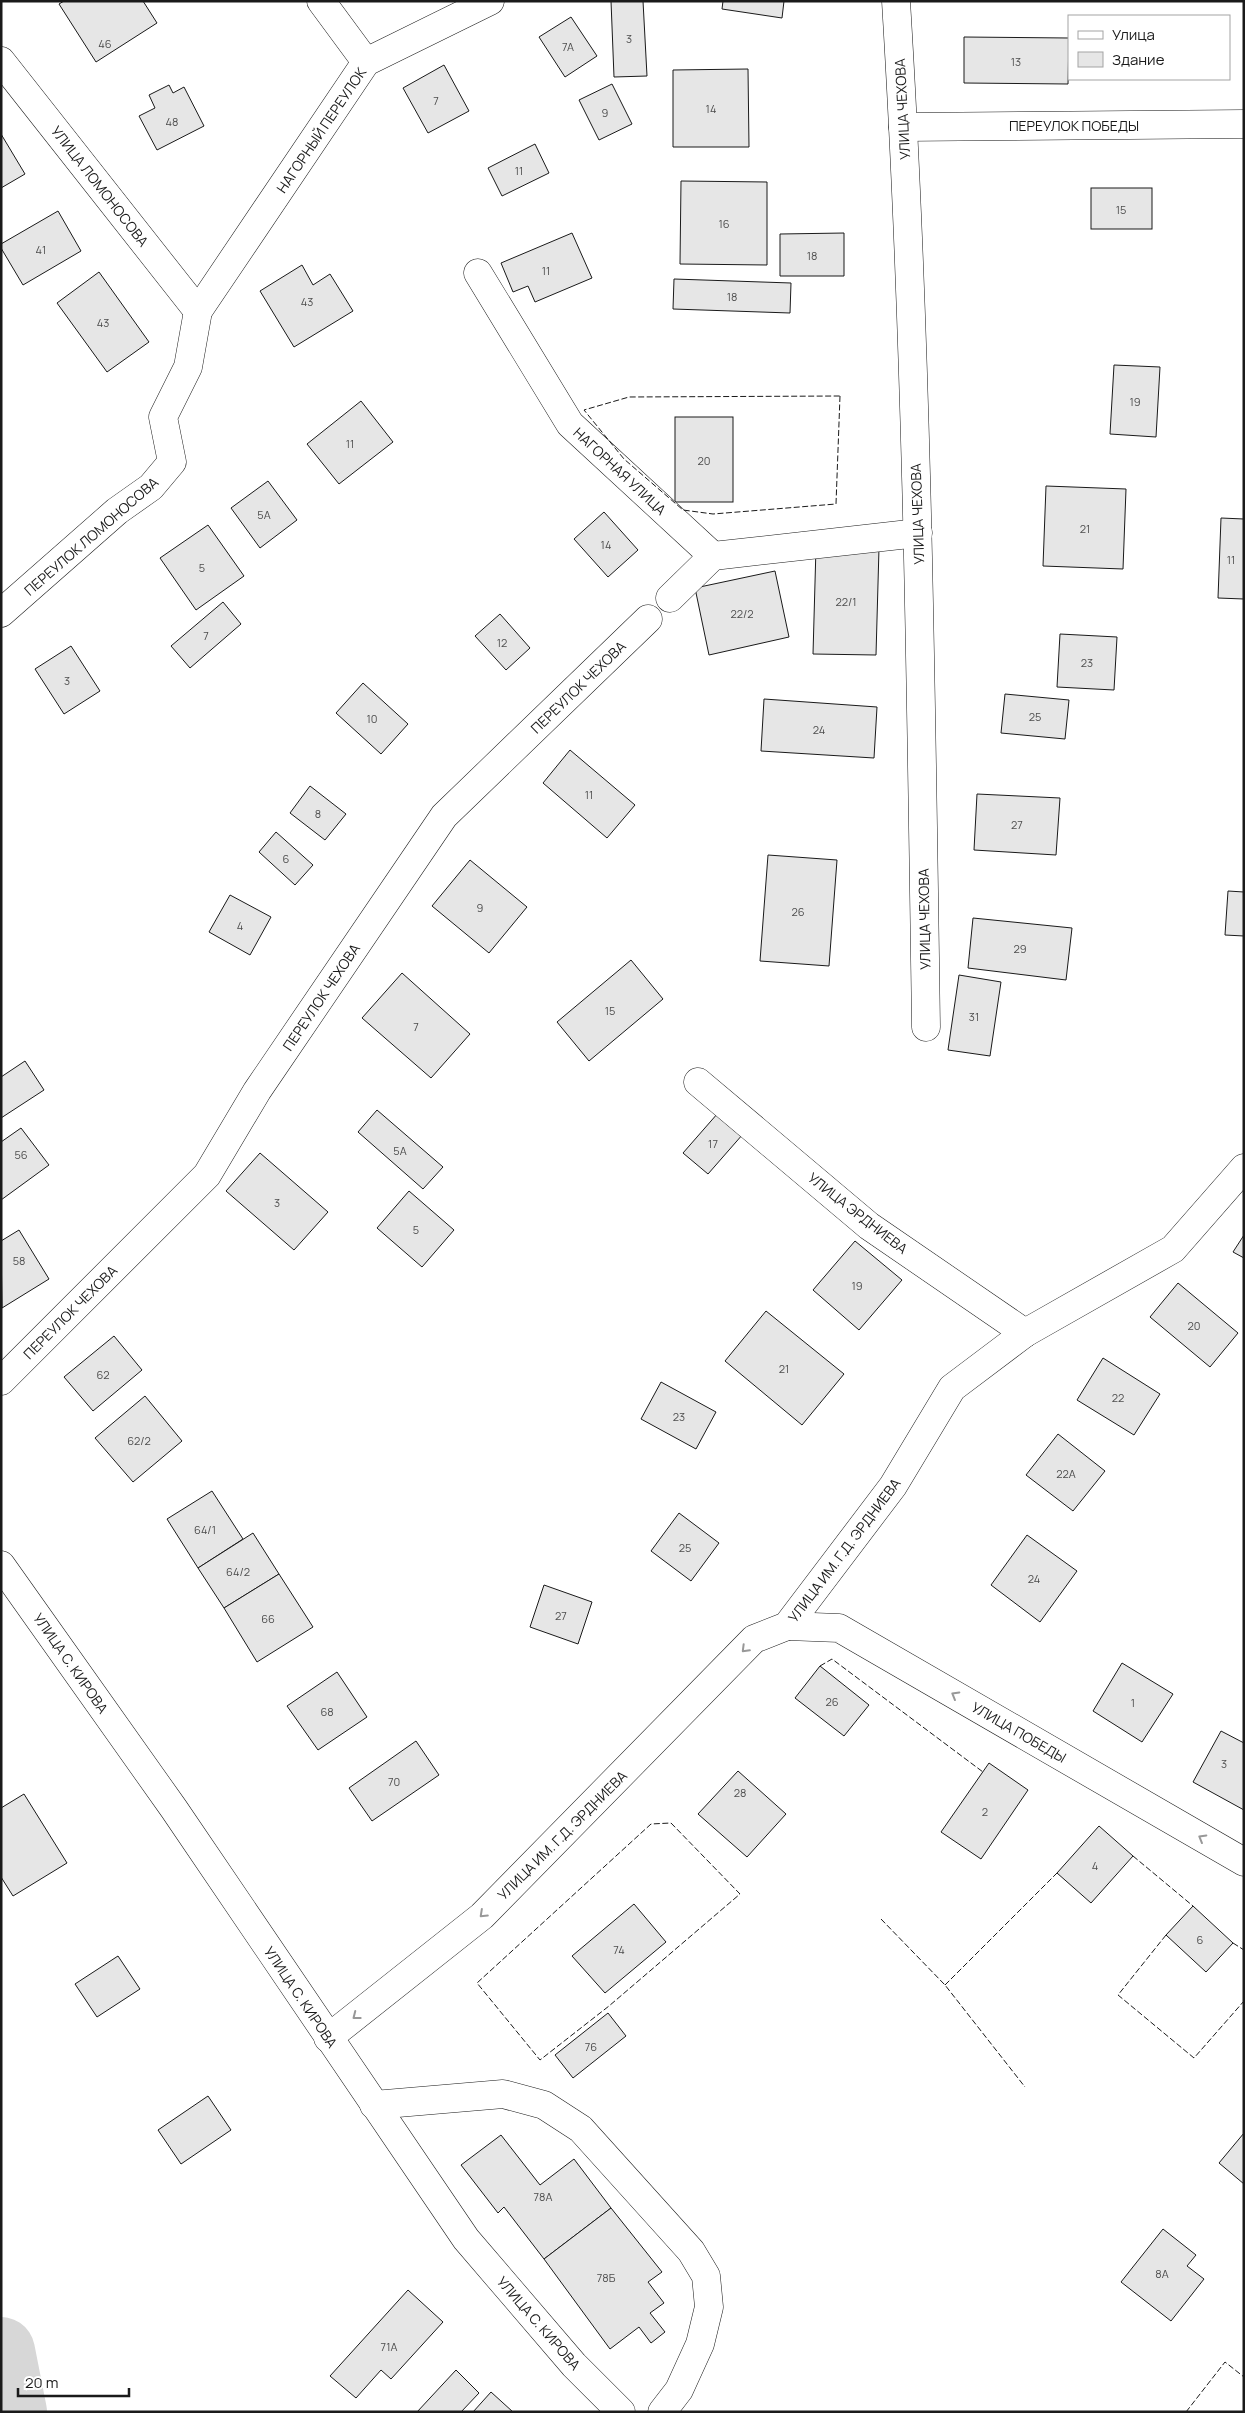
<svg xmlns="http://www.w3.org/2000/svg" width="1245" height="2413" font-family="Manrope,sans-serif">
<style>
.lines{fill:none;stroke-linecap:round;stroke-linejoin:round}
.river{stroke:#d7d7d7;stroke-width:68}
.building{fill:#e6e6e6;stroke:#1a1a1a}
.minor-casing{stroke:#1a1a1a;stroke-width:29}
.major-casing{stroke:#1a1a1a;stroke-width:29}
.minor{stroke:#fff;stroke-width:28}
.major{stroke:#fff;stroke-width:28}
.fence{stroke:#1a1a1a;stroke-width:1;stroke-dasharray:6 2.5;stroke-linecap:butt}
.oneway{stroke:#989898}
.labels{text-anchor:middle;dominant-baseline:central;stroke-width:4;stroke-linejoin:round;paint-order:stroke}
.number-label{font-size:11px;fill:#4d4d4d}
.street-label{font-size:14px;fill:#1a1a1a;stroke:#fff}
</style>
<rect width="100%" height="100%" fill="#fff"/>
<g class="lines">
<path class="river" d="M1,2351L13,2412"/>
</g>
<g class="building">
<path d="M64,1H143L157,23L96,62L59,4Z"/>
<path d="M611,1H643L647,76L614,77Z"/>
<path d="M723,1H784L782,18L722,9Z"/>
<path d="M571,17L597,56L565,77L539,37Z"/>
<path d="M964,37L1069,38L1068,84L964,83Z"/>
<path d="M444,65L469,111L428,133L403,88Z"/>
<path d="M748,69L749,147H673V70Z"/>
<path d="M612,84L632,124L599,140L579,100Z"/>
<path d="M169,85L173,93L184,87L204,126L157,150L139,116L155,108L149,95Z"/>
<path d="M1,134L25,174L1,188Z"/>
<path d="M535,144L549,173L502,196L488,168Z"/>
<path d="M681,181L767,182V265L680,264Z"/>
<rect x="1091" y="188" width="61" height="41"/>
<path d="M58,211L81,251L23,285L1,248V244Z"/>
<path d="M572,233L592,278L535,302L528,286L513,292L501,263Z"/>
<path d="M844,233V276H780V234Z"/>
<path d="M302,265L313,285L330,274L353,311L294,347L260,291Z"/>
<path d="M99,272L149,342L107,372L57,303Z"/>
<path d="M674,279L791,283L790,313L673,309Z"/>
<path d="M1114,365L1160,367L1156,437L1110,434Z"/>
<path d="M361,401L393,442L339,484L307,444Z"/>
<rect x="675" y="417" width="58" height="85"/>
<path d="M268,481L297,520L260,548L231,508Z"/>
<path d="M1046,486L1126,489L1123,569L1043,566Z"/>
<path d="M604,512L638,550L608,577L574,539Z"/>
<path d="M1221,518L1244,519V599L1218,598Z"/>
<path d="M208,525L244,576L196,610L160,558Z"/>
<path d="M816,547L879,548L876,655L813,654Z"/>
<path d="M775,571L789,637L709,655L695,588Z"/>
<path d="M223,602L241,624L190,668L171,646Z"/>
<path d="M500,614L530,648L506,670L475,636Z"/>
<path d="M1060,634L1117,637L1114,690L1057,687Z"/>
<path d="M71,646L100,691L64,714L35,669Z"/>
<path d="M363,683L408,724L381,754L336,713Z"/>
<path d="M1005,694L1069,700L1065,739L1001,733Z"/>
<path d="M764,699L877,707L874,758L761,751Z"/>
<path d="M570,750L635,805L607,838L543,783Z"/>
<path d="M310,786L346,814L325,840L290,813Z"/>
<path d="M977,794L1060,798L1056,855L974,850Z"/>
<path d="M276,832L313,865L295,885L259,852Z"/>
<path d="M768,855L837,860L829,966L760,961Z"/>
<path d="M470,860L527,907L489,953L432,906Z"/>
<path d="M1228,891L1244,892V936L1225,935Z"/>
<path d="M230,895L271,917L250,955L209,932Z"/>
<path d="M973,918L1072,928L1066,980L968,968Z"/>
<path d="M631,960L663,999L589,1061L557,1022Z"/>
<path d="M402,973L470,1034L431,1078L362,1018Z"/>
<path d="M959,975L1001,982L990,1056L948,1050Z"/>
<path d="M25,1061L44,1090L1,1118V1077Z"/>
<path d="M377,1110L443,1167L423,1189L358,1132Z"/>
<path d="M718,1113L743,1134L708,1174L683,1153Z"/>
<path d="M21,1128L49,1165L1,1200V1142Z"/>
<path d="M260,1153L328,1212L294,1250L226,1191Z"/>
<path d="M409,1191L454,1230L422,1267L377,1228Z"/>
<path d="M19,1230L49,1279L2,1308L1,1241Z"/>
<path d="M1244,1235V1258L1233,1252Z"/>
<path d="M855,1241L902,1280L859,1330L813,1290Z"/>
<path d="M1178,1283L1238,1333L1210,1367L1150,1317Z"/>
<path d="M766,1311L844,1374L802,1425L725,1361Z"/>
<path d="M114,1336L142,1370L93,1411L64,1377Z"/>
<path d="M1103,1358L1160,1394L1134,1435L1077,1400Z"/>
<path d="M661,1382L716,1412L696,1449L641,1419Z"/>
<path d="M145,1396L182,1441L133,1482L95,1438Z"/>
<path d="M1058,1434L1105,1471L1073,1511L1026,1475Z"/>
<path d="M212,1491L243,1539L198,1568L167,1519Z"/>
<path d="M679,1513L719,1543L691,1581L651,1551Z"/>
<path d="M253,1533L279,1574L224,1608L198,1568Z"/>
<path d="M1027,1535L1077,1571L1040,1622L991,1585Z"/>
<path d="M279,1574L313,1627L257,1662L224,1608Z"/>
<path d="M544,1585L592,1602L578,1644L530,1627Z"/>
<path d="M1122,1663L1173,1694L1142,1742L1093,1711Z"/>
<path d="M820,1666L869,1705L844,1736L795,1698Z"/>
<path d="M337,1672L367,1717L318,1750L287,1706Z"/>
<path d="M1221,1731L1244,1743V1810L1193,1782Z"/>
<path d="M416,1741L439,1775L372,1821L349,1788Z"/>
<path d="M989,1763L1028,1790L981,1859L941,1832Z"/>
<path d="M738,1771L786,1814L747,1857L698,1814Z"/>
<path d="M24,1794L67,1863L13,1896L1,1877V1808Z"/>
<path d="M1099,1826L1133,1856L1091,1903L1057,1873Z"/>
<path d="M634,1904L666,1942L605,1993L572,1956Z"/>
<path d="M1193,1906L1233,1943L1206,1972L1166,1935Z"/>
<path d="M118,1956L140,1989L97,2017L75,1984Z"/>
<path d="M608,2013L626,2036L573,2078L555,2055Z"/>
<path d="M208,2096L231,2130L181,2164L158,2130Z"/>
<path d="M1244,2133V2184L1219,2163Z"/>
<path d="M501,2135L540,2185L574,2159L611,2208L544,2259L504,2207L498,2213L461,2165Z"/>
<path d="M611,2208L662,2272L648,2282L664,2303L650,2313L665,2332L651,2343L639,2327L610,2349L544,2259Z"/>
<path d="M1163,2229L1196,2255L1187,2266L1204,2279L1171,2321L1121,2282Z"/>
<path d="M408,2290L443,2322L391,2379L381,2370L356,2398L330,2376Z"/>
<path d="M456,2370L479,2393L461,2412H417Z"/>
<path d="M491,2392L513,2412H473Z"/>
</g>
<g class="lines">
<g class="minor-casing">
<g id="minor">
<path d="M321,1L366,62"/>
<path d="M896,1C917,343 921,685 926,1027"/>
<path d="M1,61L198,311"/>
<path d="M903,127L1244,124"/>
<path d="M478,273L570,424L713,556"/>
<path d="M670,598L713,556L918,533"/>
<path d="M1,613L117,511L151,487L172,462L163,417L188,367L198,311L366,62L490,1"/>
<path d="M698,1082L869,1226L1025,1333"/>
<path d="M1,1381L207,1175L257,1091L444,816L648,619"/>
<path d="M787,1626L839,1628L1244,1862"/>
<path d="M328,2038L482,1916L754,1639L787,1626L893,1486L952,1388L1025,1333L1173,1249L1244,1168"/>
<path d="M374,2105L503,2094L544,2105L581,2129L691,2251L706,2276L709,2307L700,2344L679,2390L662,2412"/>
</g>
</g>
<g class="major-casing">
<path id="major" d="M1,1565L174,1809L466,2239L574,2365L621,2412"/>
</g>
<use href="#minor" class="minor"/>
<use href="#major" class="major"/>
<g class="fence">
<path d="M840,396L836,504L713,514L683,510L624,459L584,410L629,397Z"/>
<path d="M820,1666L832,1659L983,1772"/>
<path d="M671,1823L740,1894L609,2006L540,2060L477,1983L651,1824Z"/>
<path d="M1133,1856L1193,1906"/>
<path d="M881,1919L945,1985L1025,2087"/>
<path d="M1166,1935L1118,1995L1194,2058L1244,2001"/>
<path d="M1233,1943L1244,1950"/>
<path d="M945,1985L1057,1873"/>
<path d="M1186,2412L1225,2362L1244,2377"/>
</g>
</g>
<defs><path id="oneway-chevron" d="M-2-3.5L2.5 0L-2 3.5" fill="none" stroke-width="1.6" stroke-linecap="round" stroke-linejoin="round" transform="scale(1.25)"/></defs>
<g class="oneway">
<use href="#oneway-chevron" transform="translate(745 1649) rotate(135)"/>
<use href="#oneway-chevron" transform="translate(955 1695) rotate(-150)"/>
<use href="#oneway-chevron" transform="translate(1202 1838) rotate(-150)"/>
<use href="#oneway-chevron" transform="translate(483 1914) rotate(137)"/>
<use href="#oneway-chevron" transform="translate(356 2016) rotate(142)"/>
</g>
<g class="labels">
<g class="number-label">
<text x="629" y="38">3</text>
<text x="105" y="43">46</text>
<text x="568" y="46">7А</text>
<text x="1016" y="61">13</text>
<text x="436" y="100">7</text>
<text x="711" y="108">14</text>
<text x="605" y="112">9</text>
<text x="172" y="121">48</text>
<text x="519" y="170">11</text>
<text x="1121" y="209">15</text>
<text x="724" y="223">16</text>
<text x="41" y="249">41</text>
<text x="812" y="255">18</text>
<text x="546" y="270">11</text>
<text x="732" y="296">18</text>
<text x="307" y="301">43</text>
<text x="103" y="322">43</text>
<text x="1135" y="401">19</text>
<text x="350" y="443">11</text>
<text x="704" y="460">20</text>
<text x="264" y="514">5А</text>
<text x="1085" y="528">21</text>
<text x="606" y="544">14</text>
<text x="1231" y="559">11</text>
<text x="202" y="567">5</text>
<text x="846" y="601">22/1</text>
<text x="742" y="613">22/2</text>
<text x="206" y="635">7</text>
<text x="502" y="642">12</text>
<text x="1087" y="662">23</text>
<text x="67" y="680">3</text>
<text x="1035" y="716">25</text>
<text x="372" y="718">10</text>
<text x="819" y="729">24</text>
<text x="589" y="794">11</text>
<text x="318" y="813">8</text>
<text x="1017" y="824">27</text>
<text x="286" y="858">6</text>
<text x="480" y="907">9</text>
<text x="798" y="911">26</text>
<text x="240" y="925">4</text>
<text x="1020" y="948">29</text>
<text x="610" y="1010">15</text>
<text x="974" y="1016">31</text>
<text x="416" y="1026">7</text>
<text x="713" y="1143">17</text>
<text x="400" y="1150">5А</text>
<text x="21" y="1154">56</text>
<text x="277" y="1202">3</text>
<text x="416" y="1229">5</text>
<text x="19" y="1260">58</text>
<text x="857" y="1285">19</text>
<text x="1194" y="1325">20</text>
<text x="784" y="1368">21</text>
<text x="103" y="1374">62</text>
<text x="1118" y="1397">22</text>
<text x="679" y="1416">23</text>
<text x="139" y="1440">62/2</text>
<text x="1066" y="1473">22А</text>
<text x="205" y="1529">64/1</text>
<text x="685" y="1547">25</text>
<text x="238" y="1571">64/2</text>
<text x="1034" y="1578">24</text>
<text x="561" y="1615">27</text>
<text x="268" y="1618">66</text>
<text x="832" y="1701">26</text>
<text x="1133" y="1702">1</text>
<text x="327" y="1711">68</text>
<text x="1224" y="1763">3</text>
<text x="394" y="1781">70</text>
<text x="740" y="1792">28</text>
<text x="985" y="1811">2</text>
<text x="1095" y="1865">4</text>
<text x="1200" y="1939">6</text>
<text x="619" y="1949">74</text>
<text x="591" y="2046">76</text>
<text x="543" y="2196">78А</text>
<text x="1162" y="2273">8А</text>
<text x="606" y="2277">78Б</text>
<text x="389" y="2346">71А</text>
</g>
<g class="street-label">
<text transform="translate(902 109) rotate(-93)">УЛИЦА ЧЕХОВА</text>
<text x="1074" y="125">ПЕРЕУЛОК ПОБЕДЫ</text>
<text transform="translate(321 130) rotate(-56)">НАГОРНЫЙ ПЕРЕУЛОК</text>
<text transform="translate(100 186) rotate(52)">УЛИЦА ЛОМОНОСОВА</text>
<text transform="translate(620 471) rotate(43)">НАГОРНАЯ УЛИЦА</text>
<text transform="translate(917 514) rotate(-92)">УЛИЦА ЧЕХОВА</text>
<text transform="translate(91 536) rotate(-41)">ПЕРЕУЛОК ЛОМОНОСОВА</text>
<text transform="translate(578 687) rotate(-44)">ПЕРЕУЛОК ЧЕХОВА</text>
<text transform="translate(924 919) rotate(-91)">УЛИЦА ЧЕХОВА</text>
<text transform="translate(321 997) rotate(-56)">ПЕРЕУЛОК ЧЕХОВА</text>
<text transform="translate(858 1213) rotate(38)">УЛИЦА ЭРДНИЕВА</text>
<text transform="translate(70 1312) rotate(-45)">ПЕРЕУЛОК ЧЕХОВА</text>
<text transform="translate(844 1550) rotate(-53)">УЛИЦА ИМ. Г.Д. ЭРДНИЕВА</text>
<text transform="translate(71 1663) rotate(55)">УЛИЦА С. КИРОВА</text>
<text transform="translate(1019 1732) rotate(30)">УЛИЦА ПОБЕДЫ</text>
<text transform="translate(562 1835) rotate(-45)">УЛИЦА ИМ. Г.Д. ЭРДНИЕВА</text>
<text transform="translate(301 1997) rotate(56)">УЛИЦА С. КИРОВА</text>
<text transform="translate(539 2323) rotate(49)">УЛИЦА С. КИРОВА</text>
</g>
</g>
<rect width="1245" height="2413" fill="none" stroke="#1a1a1a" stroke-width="5"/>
<rect x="1068" y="15" width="162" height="65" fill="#ffffff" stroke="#a3a3a3"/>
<rect x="1078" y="31" width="25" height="8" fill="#ffffff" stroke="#a3a3a3"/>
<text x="1112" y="40" font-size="15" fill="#1a1a1a">Улица</text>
<rect x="1078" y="52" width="25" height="15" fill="#e6e6e6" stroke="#a3a3a3"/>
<text x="1112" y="65" font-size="15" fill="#1a1a1a">Здание</text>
<path d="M18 2388v8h111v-8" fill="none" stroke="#1a1a1a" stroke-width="2.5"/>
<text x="25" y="2388" font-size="15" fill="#1a1a1a" stroke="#ffffff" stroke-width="4" paint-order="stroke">20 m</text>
</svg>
